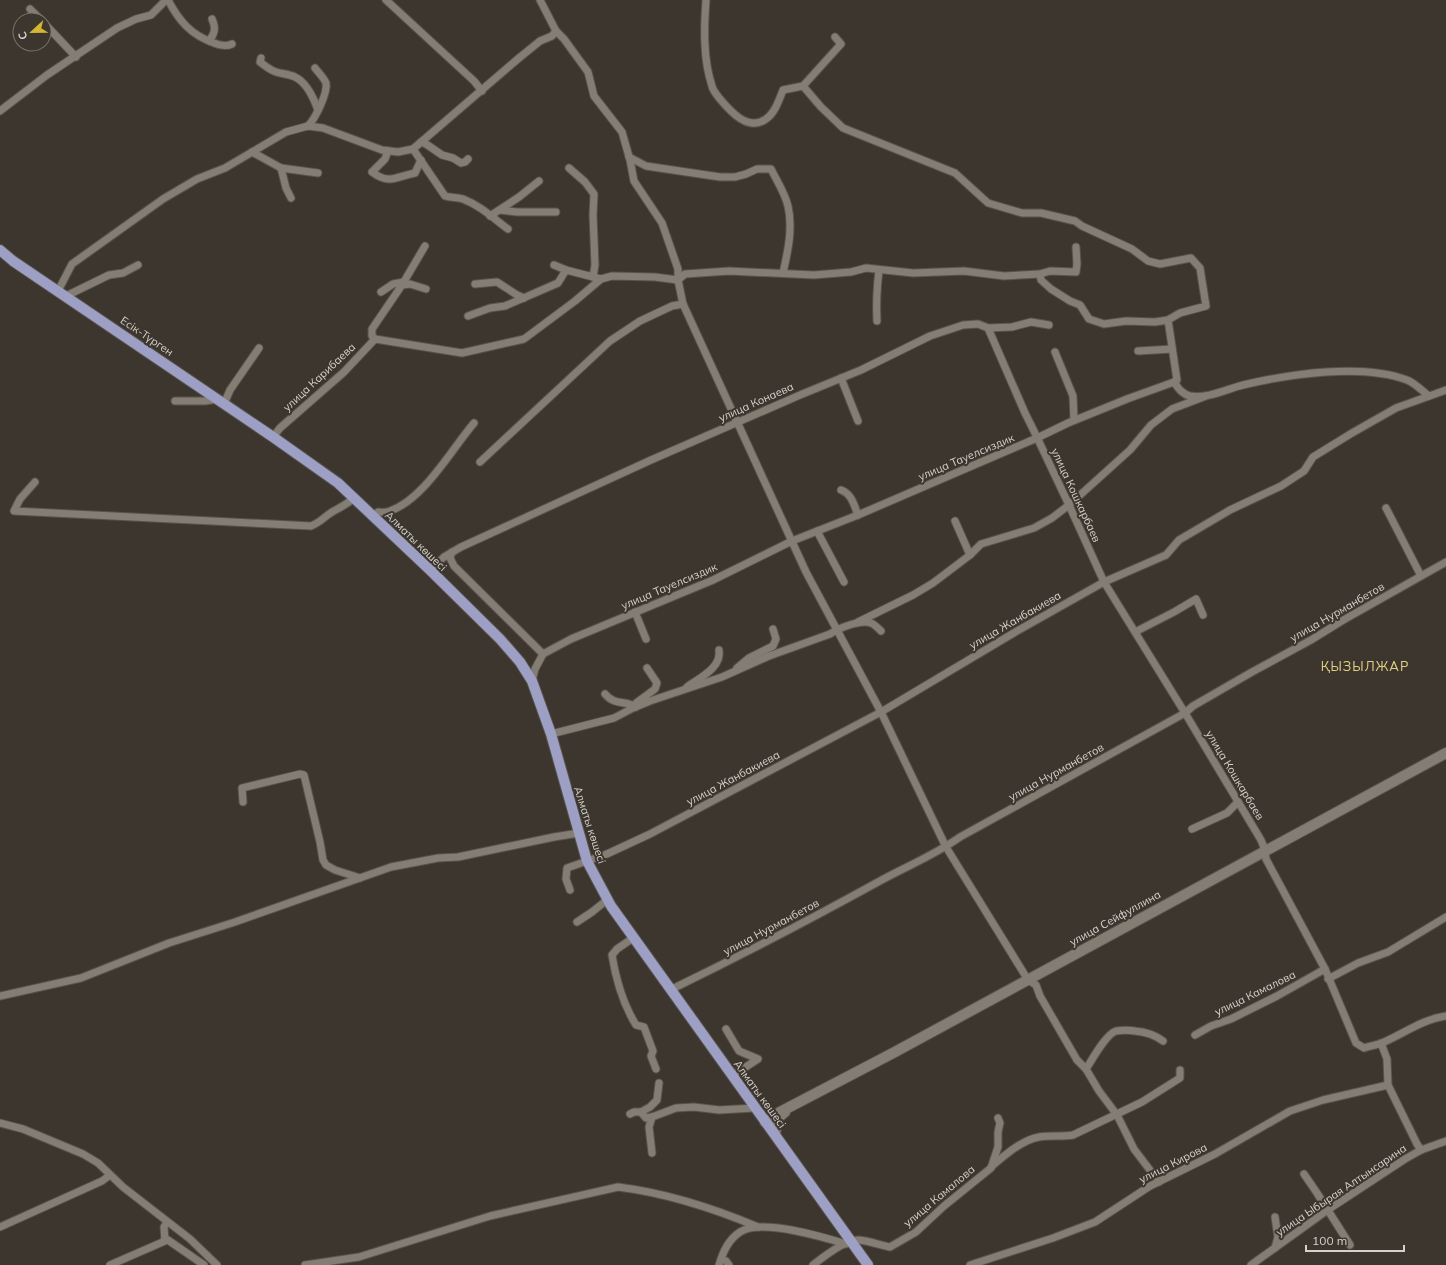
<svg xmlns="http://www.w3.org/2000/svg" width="1446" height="1265" font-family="Mulish,sans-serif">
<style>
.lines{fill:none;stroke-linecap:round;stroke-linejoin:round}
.street-casing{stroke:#58534d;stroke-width:9}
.secondary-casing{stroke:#58534d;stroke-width:12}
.primary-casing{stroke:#58534d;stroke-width:12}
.street{stroke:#847d74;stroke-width:7}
.secondary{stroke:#847d74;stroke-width:10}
.primary{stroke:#9da0c4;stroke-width:10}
.labels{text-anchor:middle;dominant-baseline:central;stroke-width:4;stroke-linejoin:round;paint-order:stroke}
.street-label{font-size:11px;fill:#d5d2cd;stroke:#3c362e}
.quarter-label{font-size:13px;letter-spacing:1px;fill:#e3cf82;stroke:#3c362e}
</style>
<rect width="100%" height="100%" fill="#3c362e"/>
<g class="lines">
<g class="street-casing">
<g id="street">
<path d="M168,0C179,21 191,35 214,43C221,46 226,47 232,44"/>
<path d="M386,0L474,81L482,91"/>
<path d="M540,0L556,31L564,39L588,72L594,96L622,132L630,160L634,181L662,223L678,269V280L683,304L806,572L881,712L946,847L1028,980L1036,985L1040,996L1077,1060L1086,1069L1099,1091L1117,1115L1134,1149L1159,1182"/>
<path d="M706,0C704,28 703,59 712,86C713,91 717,95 720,99C730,111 748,132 766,119C775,113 779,100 783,90L803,86L821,107L843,128L955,173L988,203L1022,213H1041L1075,221L1082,226L1132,249L1148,261L1160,264L1191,258L1200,268L1206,306L1180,313L1168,320"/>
<path d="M30,9L41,20"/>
<path d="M44,23L76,57"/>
<path d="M209,41C215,33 216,28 212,19"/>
<path d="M261,58L260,62C265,66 270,70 276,72C282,74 289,74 295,77C306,82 314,99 318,110"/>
<path d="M803,86L841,44L835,37"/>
<path d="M0,111L47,75L117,28L136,19L151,15L166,0"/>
<path d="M308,126C315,119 328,93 326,83C324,78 318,72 315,68"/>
<path d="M421,142L426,144L442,155L453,158L461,163L465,162L468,159"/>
<path d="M413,149L445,196C451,198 457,197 463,199C481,206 493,218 508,229"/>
<path d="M388,151L385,159L372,172C389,185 395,177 415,173L421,160"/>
<path d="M252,152L281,168L286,188L291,198"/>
<path d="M629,157L646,166L720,177H735L746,174L757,169H771C777,181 785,193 788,206C793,228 788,251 783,273"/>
<path d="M281,168L318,173"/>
<path d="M569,168L585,182L594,194L593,215L595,265L593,277"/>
<path d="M500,210L517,212H556"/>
<path d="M490,216L519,197L539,181"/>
<path d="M554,265L566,270L601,279L612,276L655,277L678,280"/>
<path d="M678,280L685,274L729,271L814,275L851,272L866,268L913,273L964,271L1004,276L1040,274"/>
<path d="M475,284L497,282L517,295L524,298"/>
<path d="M402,285L425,246"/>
<path d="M58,291L72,264L163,199L197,179L225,168L286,132L308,126L323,128L382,150L398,152L413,149L519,58L540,41L552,36L556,31"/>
<path d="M381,292L393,284L404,282"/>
<path d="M66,296L109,275L123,273L138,265"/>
<path d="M468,316L490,308L505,306L558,283L566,270"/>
<path d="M877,321C876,304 877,287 879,270"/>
<path d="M988,328L1012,327L1031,322L1049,325"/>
<path d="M375,339L372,336V329L402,285L410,284L426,289"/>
<path d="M1138,351L1172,349"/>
<path d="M1055,352L1073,396L1074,420"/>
<path d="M841,378L858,421"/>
<path d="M1174,382C1178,388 1182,394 1190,396C1207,399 1227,389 1243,385C1290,374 1362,363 1407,380C1415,383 1422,391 1429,396"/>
<path d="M175,401H205L218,399"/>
<path d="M224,404L230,390L259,348"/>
<path d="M273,437L280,428L344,372L375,339L462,353L524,339L575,301L601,279"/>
<path d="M480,462L610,341L640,321L672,306L683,304"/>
<path d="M35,482L20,499L14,511L311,526C321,522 324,517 332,512C341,507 346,505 354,498"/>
<path d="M841,490C852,494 854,505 858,515"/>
<path d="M1386,508L1421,576"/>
<path d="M374,516L378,512C382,512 387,513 390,511C424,499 451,450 474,423"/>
<path d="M955,521L970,555"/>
<path d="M817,531L844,582"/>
<path d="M452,552L450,558L454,566L543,654"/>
<path d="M430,570L444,557L461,547L651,460L800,395L861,370L930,336L963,325L978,324L988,328L1025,413L1033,429L1069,505L1104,582L1185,713L1261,840L1265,850L1266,859L1325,969L1356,1043L1364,1048C1370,1046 1377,1045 1382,1043C1403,1034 1423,1019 1446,1016"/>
<path d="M635,612L646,639"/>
<path d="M858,622L913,595L933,583L970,555L981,544L1034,528L1052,518L1069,505L1130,450L1151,425L1172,409L1206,396"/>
<path d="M1135,632L1174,612L1196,599L1203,615"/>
<path d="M737,668L749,658L773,646L776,639L773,629"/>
<path d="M532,681L535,669L543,654L571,639L713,580L792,541L858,515L1037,438L1068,423L1127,399L1174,382L1177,380L1168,320L1155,322L1126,321L1104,324L1089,319L1080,305L1070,301L1051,289L1041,280L1040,274L1050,271L1076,272L1077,264L1076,247"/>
<path d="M687,687C699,678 722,668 719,650"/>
<path d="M605,694C615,706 625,700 636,707V703L655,689L657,683L647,668"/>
<path d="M551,734L614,718L633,708L650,701L722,677L769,656L830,634C839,628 861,619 871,623C874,624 878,628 881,631"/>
<path d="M243,802L242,788L300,774L304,775L320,842L323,860L326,865L335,870L360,878"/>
<path d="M1192,829L1227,813L1238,802"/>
<path d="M570,890L566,879L567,868L607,854L650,834L881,712L1017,631L1104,582L1166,555L1179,540L1230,510L1281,486L1304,471L1313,457L1352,433L1396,408L1446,390"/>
<path d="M577,922L592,912L607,900"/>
<path d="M633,938L617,949L612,955C616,980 623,1004 636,1025L644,1027L653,1051L651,1056L656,1069"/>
<path d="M1328,979L1358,963L1388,952L1446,917"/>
<path d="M670,990C740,956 809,920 878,882C905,867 935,855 960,837L1185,713L1193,706L1252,672L1311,640L1345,619L1446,562"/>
<path d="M0,996L81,978L169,943L235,922L391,867L438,858L458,857L554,837L579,833"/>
<path d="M726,1029L739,1051L758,1059L732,1076"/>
<path d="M1195,1035L1211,1026L1231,1019L1277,996L1325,969"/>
<path d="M1381,1043L1387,1059L1388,1085L1417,1144L1421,1150"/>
<path d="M1086,1069C1092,1060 1106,1034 1116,1031C1122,1030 1129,1030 1135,1031C1146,1032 1154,1034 1163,1041"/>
<path d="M630,1114L634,1112H641"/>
<path d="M652,1117L646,1118L641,1112L650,1107L657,1100L659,1083"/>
<path d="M0,1123L23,1129L83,1154L98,1163L123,1187L190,1239L217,1265"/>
<path d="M652,1153L649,1127L652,1117L676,1108L694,1107L719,1110L755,1108"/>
<path d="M992,1166C1005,1155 1022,1140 1039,1137C1051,1135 1062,1137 1073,1135L1142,1102L1180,1078V1070"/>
<path d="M1304,1174L1317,1193L1350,1245"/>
<path d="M1275,1217L1278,1237L1275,1248"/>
<path d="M0,1227L102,1181L110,1175"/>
<path d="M165,1238L204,1265"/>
<path d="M726,1261L729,1265"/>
<path d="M110,1265L165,1241L164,1227L167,1222"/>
<path d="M305,1265L359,1257L490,1216L618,1187C666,1193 713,1208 758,1227"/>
<path d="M719,1265C723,1252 728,1240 740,1232C761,1218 823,1237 846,1244"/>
<path d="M813,1265C823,1257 846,1239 859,1240C869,1241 880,1245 890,1247L916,1232L944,1206L991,1168L998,1147V1132L1000,1123L998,1118"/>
<path d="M970,1265L1053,1238L1095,1222L1150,1186L1215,1154L1290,1111L1323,1100L1388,1085"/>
<path d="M1251,1265L1329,1209L1405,1159L1421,1150L1446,1141"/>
</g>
</g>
<g class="secondary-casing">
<g id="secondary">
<path d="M765,1122L780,1112L893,1053L1446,753"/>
<path d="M775,1134L778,1118L785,1112"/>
</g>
</g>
<g class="primary-casing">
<path id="primary" d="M0,250L13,261L273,437L338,483L430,570L500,639L520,662L532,681L551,734L587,861L611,906L868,1265"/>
</g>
<use href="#street" class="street"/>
<use href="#secondary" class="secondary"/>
<use href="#primary" class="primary"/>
</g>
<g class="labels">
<g class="street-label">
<text transform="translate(147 336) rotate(34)">Есік-Түрген</text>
<text transform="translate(319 377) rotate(-43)">улица Карибаева</text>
<text transform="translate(756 402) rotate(-24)">улица Конаева</text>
<text transform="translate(966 457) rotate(-23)">улица Тауелсиздик</text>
<text transform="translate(1076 495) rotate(65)">улица Кошкарбаев</text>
<text transform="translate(416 541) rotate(44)">Алматы көшесі</text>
<text transform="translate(669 586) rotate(-23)">улица Тауелсиздик</text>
<text transform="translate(1337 612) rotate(-30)">улица Нурманбетов</text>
<text transform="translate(1015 620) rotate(-30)">улица Жанбакиева</text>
<text transform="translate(1056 772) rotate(-29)">улица Нурманбетов</text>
<text transform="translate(1235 775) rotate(59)">улица Кошкарбаев</text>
<text transform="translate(733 778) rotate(-28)">улица Жанбакиева</text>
<text transform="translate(590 825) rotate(72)">Алматы көшесі</text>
<text transform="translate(1115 918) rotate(-29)">улица Сейфуллина</text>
<text transform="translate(771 927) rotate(-28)">улица Нурманбетов</text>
<text transform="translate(1255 993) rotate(-26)">улица Камалова</text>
<text transform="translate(760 1094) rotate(54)">Алматы көшесі</text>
<text transform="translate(1173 1163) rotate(-27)">улица Кирова</text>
<text transform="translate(1341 1190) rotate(-34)">улица Ыбырая Алтынсарина</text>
<text transform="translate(939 1196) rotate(-40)">улица Камалова</text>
</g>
<g class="quarter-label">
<text x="1365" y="666">ҚЫЗЫЛЖАР</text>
</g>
</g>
<g transform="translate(32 32) rotate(248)"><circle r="19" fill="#3c362e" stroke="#79746e"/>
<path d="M0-3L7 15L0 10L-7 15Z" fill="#d4b635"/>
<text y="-6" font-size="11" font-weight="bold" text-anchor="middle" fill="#d5d2cd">С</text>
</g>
<path d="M1306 1245v6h98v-6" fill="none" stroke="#d5d2cd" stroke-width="2"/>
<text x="1312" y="1245" font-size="12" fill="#d5d2cd" stroke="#3c362e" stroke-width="3" paint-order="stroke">100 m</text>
</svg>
